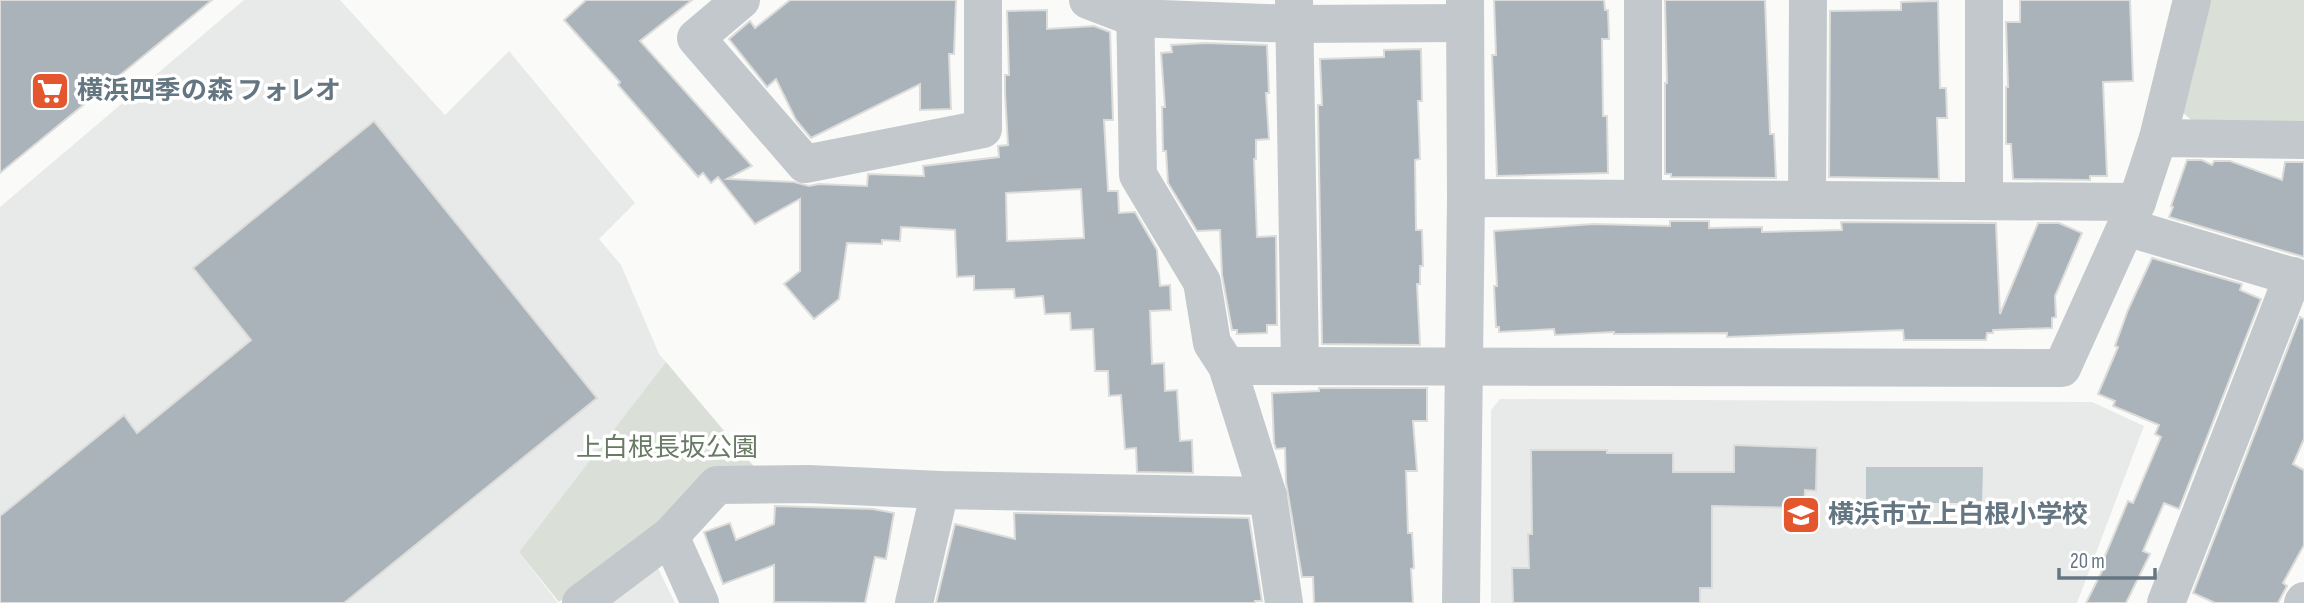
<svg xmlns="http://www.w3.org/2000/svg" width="2304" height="603" font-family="'Sofia Sans Condensed','Noto Sans JP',sans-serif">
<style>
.built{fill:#e8e9e9}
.green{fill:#dadfd7}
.water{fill:#bbc7cb}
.building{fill:#aab3b9;stroke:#dcdcda;stroke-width:2;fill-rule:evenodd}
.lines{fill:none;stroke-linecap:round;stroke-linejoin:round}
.minor{stroke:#c3c8cc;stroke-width:38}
.labels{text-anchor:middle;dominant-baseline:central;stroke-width:7;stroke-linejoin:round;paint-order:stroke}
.poi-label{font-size:26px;font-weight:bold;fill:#657683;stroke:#fff;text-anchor:start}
.park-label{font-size:26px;fill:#687a64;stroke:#fff}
</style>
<rect width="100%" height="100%" fill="#fafaf8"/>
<g class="built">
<path d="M244,0H340L445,115L509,51L635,203L599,239L621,265L659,354L666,362L519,552L558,603H0V207Z"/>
<path d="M1500,399L2092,402L2144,426L2077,603H1491V410Z"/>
<path d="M653,558L675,603H595Z"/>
</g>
<g class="green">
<path d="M2210,0H2304V124L2198,126L2180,110Z"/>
<path d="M666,362L762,476L716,479L559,602L519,552Z"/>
</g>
<path class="water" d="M1866,467H1983L1982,503H1866Z"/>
<g class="building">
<path d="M0,0H212L0,173Z"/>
<path d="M586,0H692L640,41L752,166L727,179L794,182L809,186L819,184L867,186L868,174L924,176L923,166L999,157L998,146L1008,145L1005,93V75H1009L1007,11L1047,10V29L1094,26L1110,32L1113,120H1104L1108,191H1118L1119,213L1135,212L1157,250L1160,286L1170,285L1171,310L1150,311L1152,364L1164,363L1165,391L1177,390L1180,441L1192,440L1193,473L1137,472L1136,448L1125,449L1121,395L1109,396L1108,371H1095L1093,329L1071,330L1070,313L1045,314L1043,296L1015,298L1014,289L974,290V276L957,277L955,230L901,227L900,241L882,240V244L847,243L839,299L814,319L784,284L800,271V199L755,224L718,177L711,183L703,173L698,177L618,85L620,82L564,20ZM1081,189L1084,238L1007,241L1006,193Z"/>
<path d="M790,0H956L954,54H949L951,109L920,110V84L811,138L796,120L776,79L767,87L729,39L750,21L755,28Z"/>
<path d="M1494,0H1604L1605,10H1608L1609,39H1602L1603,116H1607L1608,173L1497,176L1492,55H1496Z"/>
<path d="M1665,0H1765L1770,134H1774L1776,178L1671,177V174H1665V83H1667Z"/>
<path d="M2020,0H2130L2133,81L2103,82L2107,176H2090V180L2013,179L2011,144H2006V87H2008L2006,22H2020Z"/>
<path d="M1938,1L1940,88H1946L1947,118H1937L1939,179L1829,177L1830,11L1901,10V2Z"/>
<path d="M1205,43L1267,45L1269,93H1266L1269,139L1256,140V159H1254L1257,237L1276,236L1277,325H1267V333L1237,334V330H1232L1222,275L1220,230L1197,231L1168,183L1166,151H1163L1162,107H1165L1161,53L1172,52L1171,45Z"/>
<path d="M1421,49L1422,101H1418L1420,159L1415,160L1416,230H1422L1423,266H1420V284H1417L1420,345L1322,344L1318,105H1322L1320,59L1384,57V50Z"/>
<path d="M374,121L597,398L344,603H0V516L124,415L137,433L251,340L193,268Z"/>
<path d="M2187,160H2202L2212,165L2214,161H2230L2282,180L2285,162H2304V257L2169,217L2173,207L2171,206Z"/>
<path d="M1670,221H1709V228L1762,227V232L1842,230L1841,222L1996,223L2000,314L2038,223H2059L2082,233L2055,296L2056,317L2052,318V328L1993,330V333H1987L1986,340H1904L1903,330L1727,337V333L1614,334V332L1555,335L1554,329L1499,332V327H1496L1494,286H1497L1494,231L1593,224L1670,226Z"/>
<path d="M2152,258L2242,284L2240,290L2261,299L2179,509L2164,503L2143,551L2150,554L2126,603H2086L2103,569L2100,568L2128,501L2133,503L2161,437L2155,434L2159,425L2113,406L2115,401L2098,394L2118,347L2115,346L2128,310Z"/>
<path d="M2300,317L2304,319V439L2293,464L2304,470V545L2283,583L2287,586L2278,603H2215L2193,593Z"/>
<path d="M1319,388H1427V421H1413L1417,471H1406L1408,533H1412L1414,568L1411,569L1413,603H1314L1313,577H1302L1286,482L1285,448L1276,449L1274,443L1272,393L1319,391Z"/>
<path d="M1734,445L1817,448L1816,491L1805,490L1804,508L1712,506V588H1700V603H1513L1512,568H1529L1528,534H1532L1531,450H1607V453H1673V472H1734Z"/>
<path d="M775,506L873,509L894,513L886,559L875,557L865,603L774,602V565L723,584L704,532L730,523L736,540L774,524Z"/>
<path d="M1014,513L1249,518L1262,601H1255V603H936L955,524L1015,539Z"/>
</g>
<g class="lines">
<g class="minor">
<path d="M741,0L696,38L805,164L983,129V0"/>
<path d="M1088,0L1135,18L1294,24L1465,23"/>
<path d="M1135,0L1138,175L1202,282L1212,343L1227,366L1268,496L1284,603"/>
<path d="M1294,0L1300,366"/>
<path d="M2158,138L2304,140"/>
<path d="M1466,198L2137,202"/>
<path d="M1643,198V0"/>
<path d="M1807,199L1808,0"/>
<path d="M1984,201V0"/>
<path d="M2126,227L2304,280"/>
<path d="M1227,366L2062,368L2137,202L2158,138L2192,0"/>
<path d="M670,536L700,603"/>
<path d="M581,603L670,536L717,485L808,484L940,490L1268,496"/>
<path d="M914,603L940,490"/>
<path d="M1461,603L1466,198L1465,0"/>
<path d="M2166,603L2293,276"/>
<path d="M2303,603L2304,601"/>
</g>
</g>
<defs>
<g id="supermarket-square" transform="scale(2.0125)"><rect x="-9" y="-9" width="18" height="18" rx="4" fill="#e4572e" stroke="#fff"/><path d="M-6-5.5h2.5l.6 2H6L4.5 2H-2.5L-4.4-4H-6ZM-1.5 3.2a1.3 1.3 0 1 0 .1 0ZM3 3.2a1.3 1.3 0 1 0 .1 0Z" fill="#fff"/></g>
<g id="school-square" transform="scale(2.0125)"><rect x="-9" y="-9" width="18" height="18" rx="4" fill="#e4572e" stroke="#fff"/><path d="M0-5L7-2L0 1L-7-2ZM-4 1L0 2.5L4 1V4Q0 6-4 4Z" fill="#fff"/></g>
</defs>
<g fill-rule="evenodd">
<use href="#supermarket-square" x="50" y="91"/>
<use href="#school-square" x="1801" y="515"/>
</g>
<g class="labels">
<g class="poi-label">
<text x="77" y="91">横浜四季の森 フォレオ</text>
<text x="1828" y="515">横浜市立上白根小学校</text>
</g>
<g class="park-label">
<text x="667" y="448">上白根長坂公園</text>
</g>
</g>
<path d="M2059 568v10h96v-10" fill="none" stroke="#657683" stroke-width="3.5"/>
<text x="2070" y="568" font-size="21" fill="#657683" stroke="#ffffff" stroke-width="5" paint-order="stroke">20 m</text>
</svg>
